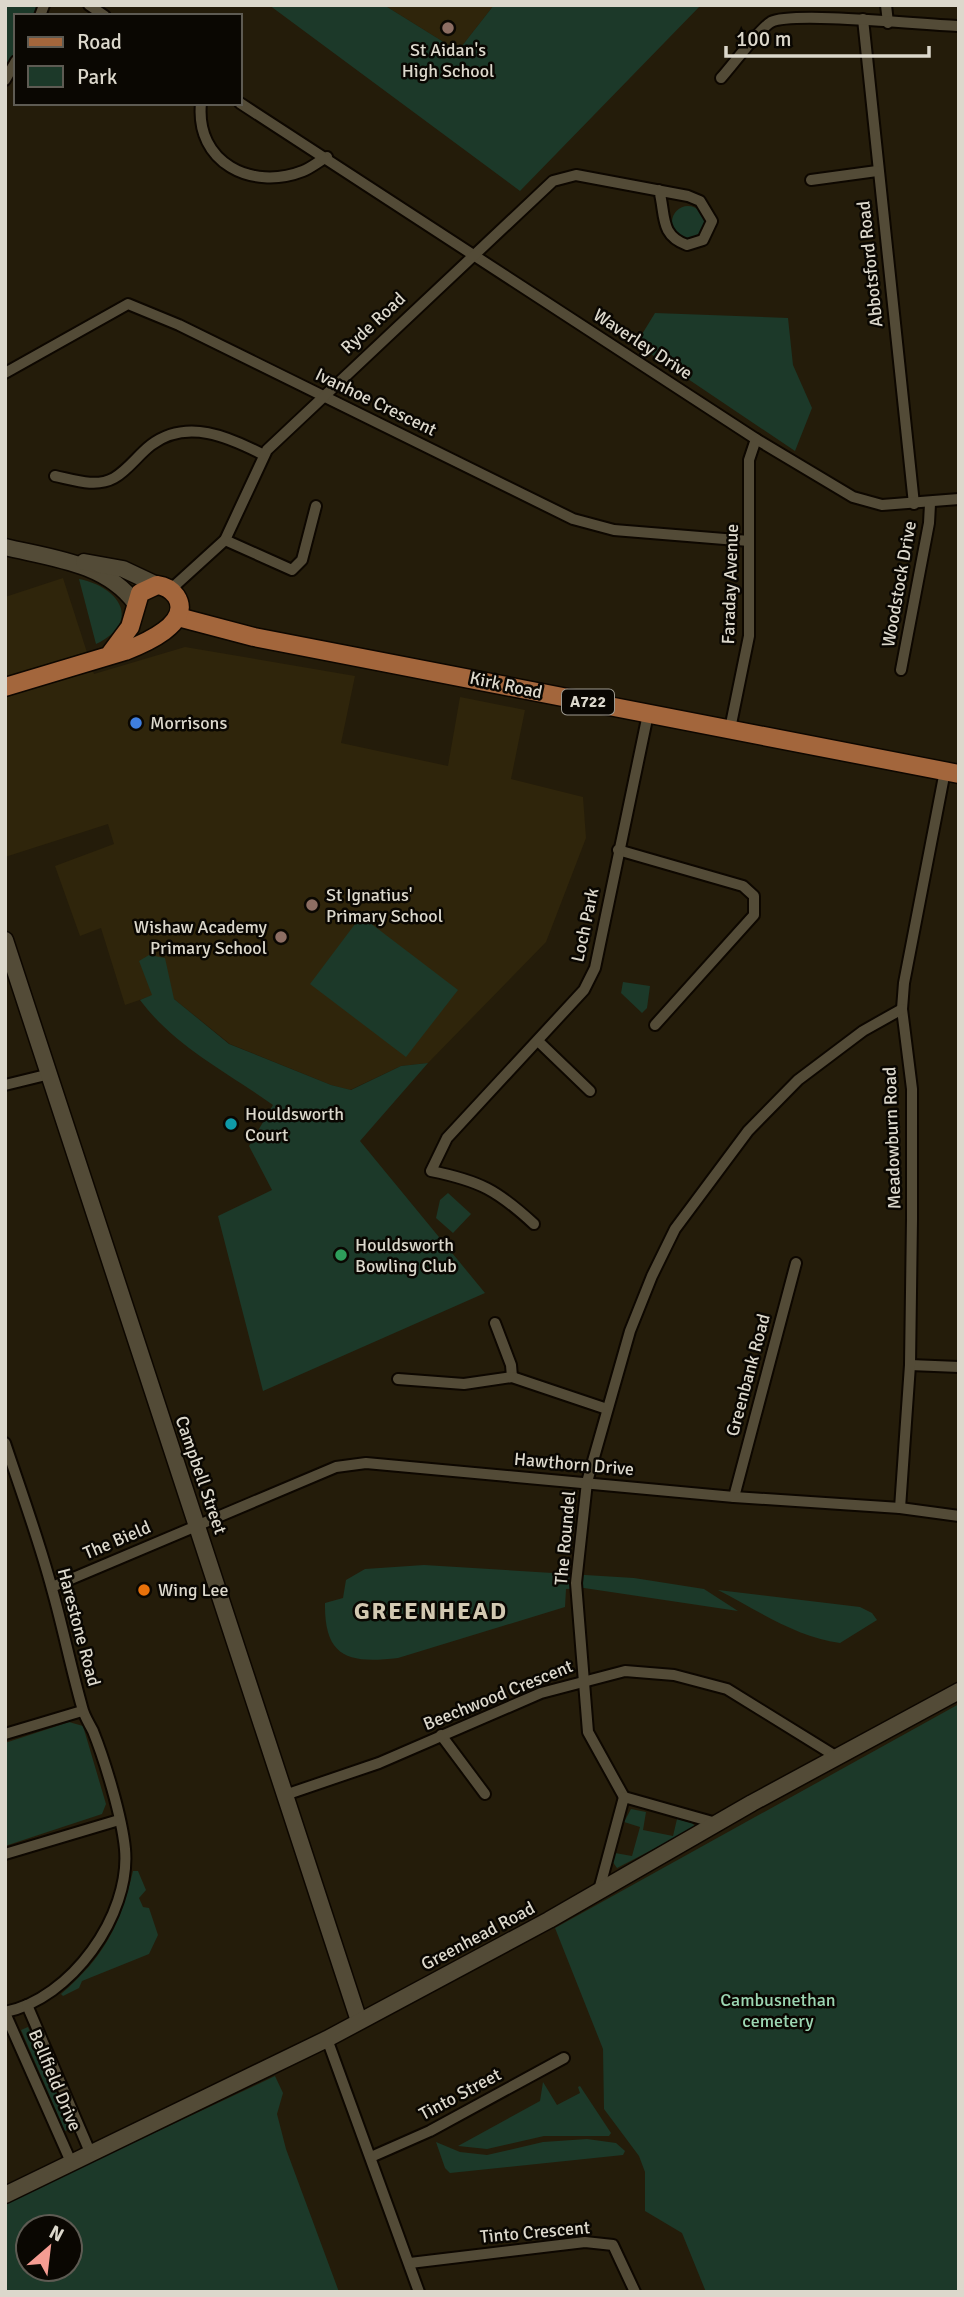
<svg xmlns="http://www.w3.org/2000/svg" width="964" height="2297" font-family="Signika,sans-serif">
<style>
.built{fill:#2f250b}
.green{fill:#1c3929;fill-rule:evenodd}
.lines{fill:none;stroke-linecap:round;stroke-linejoin:round}
.street-casing{stroke:#0d0700;stroke-width:14}
.secondary-casing{stroke:#0d0700;stroke-width:19}
.primary-casing{stroke:#0d0700;stroke-width:21}
.street{stroke:#534b37;stroke-width:10}
.secondary{stroke:#534b37;stroke-width:16}
.primary{stroke:#a3663c;stroke-width:18}
.education-dot{fill:#8d6e63;stroke:#0a0702;stroke-width:2.5}
.shop-dot{fill:#3f7fe0;stroke:#0a0702;stroke-width:2.5}
.culture-dot{fill:#0f9aa8;stroke:#0a0702;stroke-width:2.5}
.leisure-dot{fill:#2e9e5b;stroke:#0a0702;stroke-width:2.5}
.food-dot{fill:#e8710a;stroke:#0a0702;stroke-width:2.5}
.labels{text-anchor:middle;dominant-baseline:central;stroke-width:5;stroke-linejoin:round;paint-order:stroke}
.shield{fill:#0a0702;stroke:#9d998f;stroke-width:2}
.shield-label{font-size:16px;font-weight:bold;fill:#dcd8cc}
.poi-label{font-size:18px;fill:#dcd8cc;stroke:#0a0702;text-anchor:start}
.street-label{font-size:18px;fill:#dcd8cc;stroke:#0a0702}
.park-label{font-size:18px;fill:#9cd6b2;stroke:#0a0702}
.district-label{font-size:24px;font-weight:bold;letter-spacing:2px;fill:#d2c8b1;stroke:#0a0702}
</style>
<rect width="100%" height="100%" fill="#241c0a"/>
<g class="built">
<path d="M384,5H494L458,51Z"/>
<path d="M63,578L94,674L185,647L355,676L341,743L448,766L460,697L525,710L511,779L583,797L586,838L546,942L428,1063L401,1066L350,1090L331,1085L230,1044L174,999L157,994L125,1005L101,928L80,936L55,866L114,844L108,824L5,857V597Z"/>
</g>
<g class="green">
<path d="M5,5H38L34,16H16V50L5,70Z"/>
<path d="M269,5H384L458,51L494,5H701L520,191Z"/>
<circle cx="688" cy="222" r="16"/>
<path d="M655,313L788,318L793,365L812,408L795,451L636,344Z"/>
<path d="M79,579C120,587 142,622 96,644Z"/>
<path d="M361,916L458,990L406,1057L310,984Z"/>
<path d="M149,955L165,958L174,999L229,1044L331,1085L351,1090L401,1066L428,1063L360,1141L485,1293L263,1391L218,1216L272,1190L249,1146L273,1105C227,1072 174,1046 140,1000L152,995L139,961Z"/>
<path d="M623,982L650,986L647,1008L642,1013L621,993Z"/>
<path d="M448,1193L471,1214L453,1233L436,1218L440,1200Z"/>
<path d="M424,1565L634,1578L704,1589L738,1611L584,1588L566,1589L565,1607L398,1658C349,1664 324,1658 325,1603L343,1598L346,1580L365,1569Z"/>
<path d="M718,1590L860,1607L872,1613L877,1620L840,1643C796,1637 757,1610 718,1590Z"/>
<path d="M959,1704V2292H706L682,2233L645,2211V2172L639,2156L604,2109L603,2049L555,1928Z"/>
<path d="M69,1722L83,1726L106,1804L102,1814L5,1846V1743Z"/>
<path d="M631,1809L646,1812L643,1830L673,1836L677,1819L692,1823L696,1827L617,1868L612,1861L615,1853L632,1856L640,1827L624,1822Z"/>
<path d="M133,1871H138L146,1890L139,1898L143,1907L149,1908L158,1935L149,1954L82,1981L79,1988L63,1996L61,1994C104,1957 120,1926 133,1871Z"/>
<path d="M28,2027L72,2128L65,2131L21,2030Z"/>
<path d="M275,2076L283,2093L277,2114L286,2149L339,2292H5V2203ZM28,2227H70V2269H28Z"/>
<path d="M543,2082L557,2105L580,2093L578,2087L580,2086L611,2133L609,2136H544L487,2149L458,2146L540,2101Z"/>
<path d="M587,2139L616,2143L625,2151L623,2155L450,2173L445,2168L436,2142L460,2152L487,2155L543,2142Z"/>
</g>
<g class="lines">
<g class="street-casing">
<g id="street">
<path d="M89,5L105,16"/>
<path d="M886,5L888,23"/>
<path d="M40,16L44,5"/>
<path d="M863,19L914,504"/>
<path d="M721,78C732,66 759,29 771,22C792,11 927,25 959,26"/>
<path d="M5,80L16,61"/>
<path d="M201,103C195,163 252,191 303,171C311,168 319,161 327,157"/>
<path d="M240,103L756,439L853,497L882,505L959,499"/>
<path d="M811,180L877,171"/>
<path d="M5,373L128,304L179,325L573,519L614,530L749,541"/>
<path d="M55,476C74,480 96,488 114,478C128,470 138,455 151,445C187,418 229,437 264,455"/>
<path d="M225,540L292,570L302,560L316,506"/>
<path d="M170,590L225,540L267,450L553,181L576,175L688,196L700,201L712,221L703,240L687,245C659,235 666,215 659,190"/>
<path d="M901,670L929,523L930,504"/>
<path d="M730,729L749,636V460L756,439"/>
<path d="M618,850L743,886L754,896V915L655,1025"/>
<path d="M538,1041L590,1091"/>
<path d="M5,1085L50,1074"/>
<path d="M534,1224C497,1190 480,1181 431,1171L447,1138L584,990L595,968L648,714"/>
<path d="M495,1323L511,1365L512,1377"/>
<path d="M910,1365L959,1367"/>
<path d="M398,1379L464,1384L512,1377L607,1409"/>
<path d="M5,1443C21,1491 39,1540 52,1589C63,1628 71,1668 82,1707C84,1716 89,1723 93,1731C105,1761 122,1817 125,1849C131,1915 71,1999 5,2012"/>
<path d="M734,1497L796,1263"/>
<path d="M900,1508L910,1365L912,1219V1089L902,1009L904,983L945,771"/>
<path d="M52,1587L336,1467L366,1463L734,1497L900,1508L959,1516"/>
<path d="M5,1734L82,1711"/>
<path d="M441,1735L485,1794"/>
<path d="M285,1795L379,1763L541,1693L625,1671L674,1675L727,1689L837,1757"/>
<path d="M624,1797L588,1732L576,1583L587,1482L630,1331L652,1276L675,1229L748,1131L798,1080L863,1031L902,1009"/>
<path d="M5,1854L119,1820"/>
<path d="M599,1890L624,1797L716,1823"/>
<path d="M27,2005L90,2152"/>
<path d="M5,2013L71,2162"/>
<path d="M327,2039L419,2292"/>
<path d="M371,2157L430,2131L564,2058"/>
<path d="M410,2263L585,2242L613,2245L635,2292"/>
</g>
</g>
<g class="secondary-casing">
<g id="secondary">
<path d="M5,547C51,558 106,563 135,603"/>
<path d="M84,562L123,569L157,585"/>
<path d="M5,940L359,2021"/>
<path d="M5,2195L327,2039L549,1920L752,1803L959,1691"/>
</g>
</g>
<g class="primary-casing">
<g id="primary">
<path d="M178,617L254,637L959,774"/>
<path d="M5,687L125,651C143,644 194,623 176,596C171,589 165,586 157,585L140,593L130,627L110,654"/>
</g>
</g>
<use href="#street" class="street"/>
<use href="#secondary" class="secondary"/>
<use href="#primary" class="primary"/>
</g>
<g class="education-dot">
<circle cx="448" cy="28" r="7"/>
<circle cx="312" cy="905" r="7"/>
<circle cx="281" cy="937" r="7"/>
</g>
<circle class="shop-dot" cx="136" cy="723" r="7"/>
<circle class="culture-dot" cx="231" cy="1124" r="7"/>
<circle class="leisure-dot" cx="341" cy="1255" r="7"/>
<circle class="food-dot" cx="144" cy="1590" r="7"/>
<g class="labels">
<rect class="shield" x="562" y="689.5" width="52" height="25" rx="5"/>
<g class="shield-label">
<text x="588" y="702">A722</text>
</g>
<g class="poi-label">
<text x="448" y="50" text-anchor="middle">St Aidan's<tspan x="448" dy="21">High School</tspan></text>
<text x="150" y="723">Morrisons</text>
<text x="326" y="895">St Ignatius'<tspan x="326" dy="21">Primary School</tspan></text>
<text x="267" y="927" text-anchor="end">Wishaw Academy<tspan x="267" dy="21">Primary School</tspan></text>
<text x="245" y="1114">Houldsworth<tspan x="245" dy="21">Court</tspan></text>
<text x="355" y="1245">Houldsworth<tspan x="355" dy="21">Bowling Club</tspan></text>
<text x="158" y="1590">Wing Lee</text>
</g>
<g class="street-label">
<text transform="translate(870 264) rotate(-96)">Abbotsford Road</text>
<text transform="translate(373 323) rotate(-43)">Ryde Road</text>
<text transform="translate(643 344) rotate(33)">Waverley Drive</text>
<text transform="translate(376 402) rotate(26)">Ivanhoe Crescent</text>
<text transform="translate(730 584) rotate(-88)">Faraday Avenue</text>
<text transform="translate(899 584) rotate(-80)">Woodstock Drive</text>
<text transform="translate(506 685) rotate(12)">Kirk Road</text>
<text transform="translate(585 925) rotate(-78)">Loch Park</text>
<text transform="translate(892 1138) rotate(-92)">Meadowburn Road</text>
<text transform="translate(748 1375) rotate(-75)">Greenbank Road</text>
<text transform="translate(574 1464) rotate(5)">Hawthorn Drive</text>
<text transform="translate(201 1475) rotate(71)">Campbell Street</text>
<text transform="translate(565 1538) rotate(-85)">The Roundel</text>
<text transform="translate(117 1540) rotate(-23)">The Bield</text>
<text transform="translate(79 1627) rotate(75)">Harestone Road</text>
<text transform="translate(498 1695) rotate(-22)">Beechwood Crescent</text>
<text transform="translate(478 1936) rotate(-28)">Greenhead Road</text>
<text transform="translate(55 2080) rotate(67)">Bellfield Drive</text>
<text transform="translate(460 2094) rotate(-28)">Tinto Street</text>
<text transform="translate(535 2232) rotate(-5)">Tinto Crescent</text>
</g>
<g class="park-label">
<text x="778" y="2000">Cambusnethan<tspan x="778" dy="21">cemetery</tspan></text>
</g>
<g class="district-label">
<text x="431" y="1611">GREENHEAD</text>
</g>
</g>
<rect width="964" height="2297" fill="none" stroke="#dcd8cc" stroke-width="14"/>
<rect x="14" y="14" width="228" height="91" fill="#0a0702" stroke="#5e5b53" stroke-width="2"/>
<rect x="28" y="37" width="35" height="10" fill="#a3663c" stroke="#5e5b53" stroke-width="2"/>
<text x="77" y="49" font-size="21" fill="#dcd8cc">Road</text>
<rect x="28" y="66" width="35" height="21" fill="#1c3929" stroke="#5e5b53" stroke-width="2"/>
<text x="77" y="84" font-size="21" fill="#dcd8cc">Park</text>
<g transform="translate(49 2248) rotate(28)"><circle r="33" fill="#0a0702" stroke="#5e5b53" stroke-width="2"/>
<path d="M0-5L12 26L0 18L-12 26Z" fill="#f59c92"/>
<text y="-10" font-size="19" font-weight="bold" text-anchor="middle" fill="#dcd8cc">N</text>
</g>
<path d="M726 46v10h203v-10" fill="none" stroke="#dcd8cc" stroke-width="3.5"/>
<text x="736" y="46" font-size="21" fill="#dcd8cc" stroke="#0a0702" stroke-width="5" paint-order="stroke">100 m</text>
</svg>
